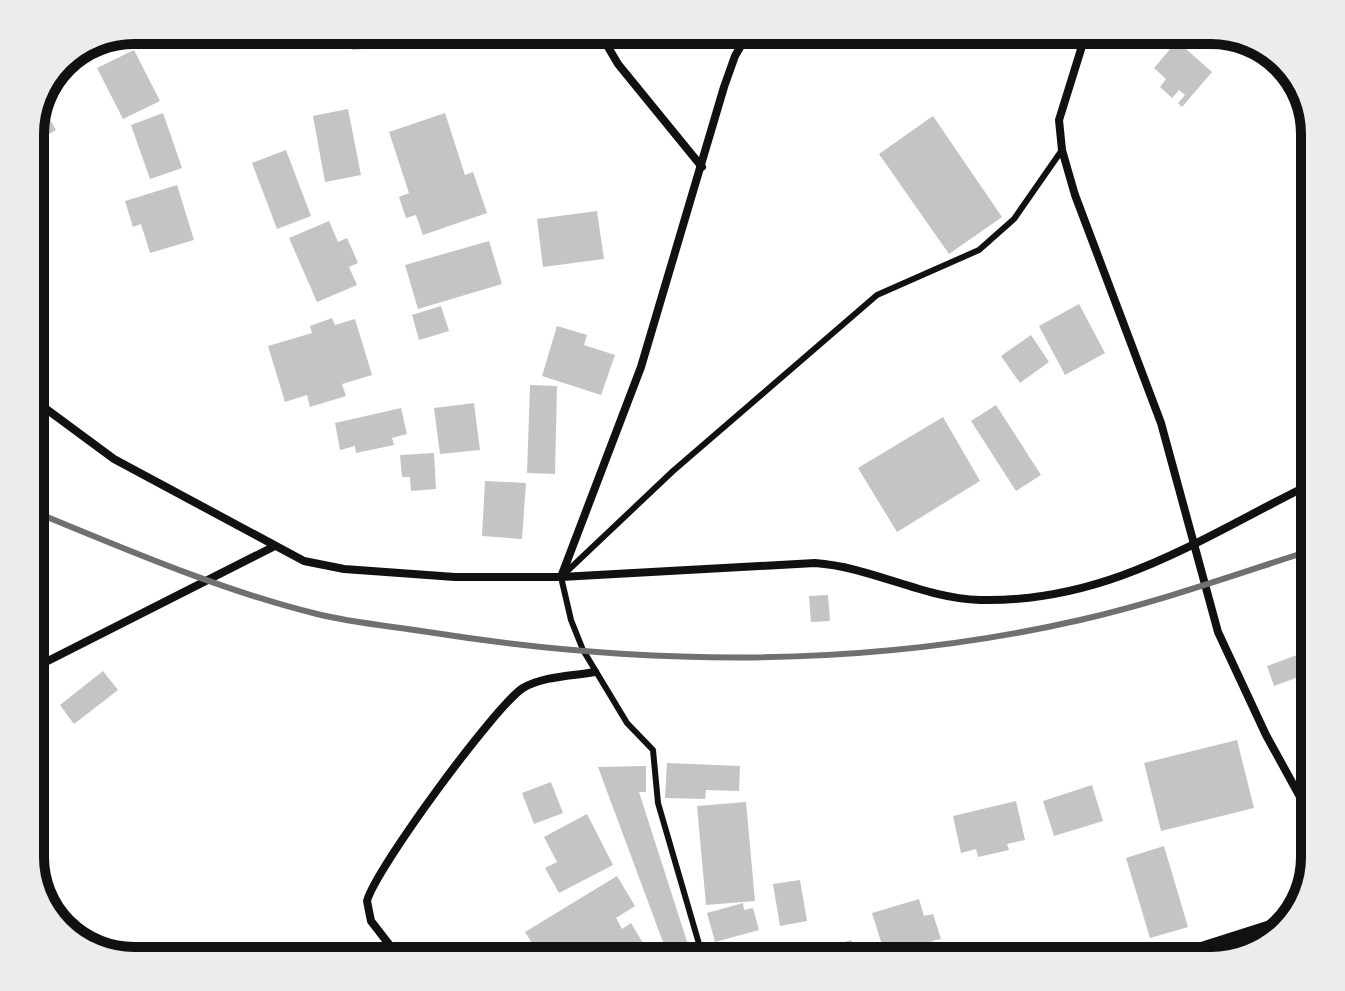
<svg xmlns="http://www.w3.org/2000/svg" width="1345" height="991" font-family="'IBM Plex Sans',sans-serif">
<style>
.building{fill:#c4c4c4}
.lines{fill:none;stroke-linecap:round;stroke-linejoin:round}
.service{stroke:#111;stroke-width:6}
.minor{stroke:#111;stroke-width:8}
.rail{stroke:#707070;stroke-width:6}
.rim{fill:none;stroke:#111;stroke-width:10}
</style>
<rect width="100%" height="100%" fill="#fff"/>
<g class="building">
<path d="M283,30H320V31L286,41Z"/>
<path d="M350,30H433L435,42L352,50Z"/>
<path d="M479,30H498L482,38Z"/>
<path d="M864,30H881L873,38Z"/>
<path d="M909,30H928L918,39Z"/>
<path d="M1177,41L1212,72L1182,107L1178,103L1185,95L1179,90L1172,98L1160,87L1166,79L1154,68Z"/>
<path d="M134,50L160,101L123,119L97,68Z"/>
<path d="M41,104L56,130L30,145V127Z"/>
<path d="M348,109L361,175L325,182L313,116Z"/>
<path d="M163,113L182,168L150,179L131,125Z"/>
<path d="M445,113L465,175L473,172L487,213L423,235L416,215L406,218L399,197L409,193L389,132Z"/>
<path d="M933,116L1002,217L949,254L879,154Z"/>
<path d="M286,150L311,216L277,229L252,163Z"/>
<path d="M177,185L194,240L150,253L141,224L133,227L125,201Z"/>
<path d="M597,211L604,259L543,267L537,219Z"/>
<path d="M329,221L338,242L347,238L358,263L349,267L357,285L317,302L289,238Z"/>
<path d="M489,241L502,284L418,309L405,265Z"/>
<path d="M1079,304L1105,353L1065,375L1039,326Z"/>
<path d="M441,306L449,331L419,340L412,315Z"/>
<path d="M332,318L335,325L355,319L372,375L342,384L346,396L310,407L307,395L285,402L268,346L312,333L310,326Z"/>
<path d="M557,326L587,335L584,345L615,355L601,395L542,376Z"/>
<path d="M1031,335L1049,362L1020,383L1001,356Z"/>
<path d="M530,385L557,386L555,474L527,473Z"/>
<path d="M474,403L480,450L440,454L434,408Z"/>
<path d="M996,405L1041,475L1016,491L971,421Z"/>
<path d="M401,408L407,434L392,438L394,445L356,453L355,446L340,450L335,423Z"/>
<path d="M943,417L980,481L897,532L858,468Z"/>
<path d="M434,453L436,489L411,491L410,477H402L400,455Z"/>
<path d="M485,481L526,483L522,539L482,536Z"/>
<path d="M828,595L830,621L811,622L809,596Z"/>
<path d="M1305,652L1312,672L1274,686L1267,666Z"/>
<path d="M103,671L118,690L74,724L60,705Z"/>
<path d="M1237,740L1254,808L1161,831L1144,763Z"/>
<path d="M667,763L740,766L739,791L706,790L705,799L665,798Z"/>
<path d="M646,766V792H639L691,954H695L697,961H670L598,767Z"/>
<path d="M551,782L563,813L534,824L522,793Z"/>
<path d="M1092,785L1103,821L1054,836L1043,801Z"/>
<path d="M1016,801L1025,840L1007,844L1009,850L978,857L976,849L961,853L953,816Z"/>
<path d="M746,802L755,901L706,905L697,806Z"/>
<path d="M587,814L613,865L559,893L545,868L557,862L544,837Z"/>
<path d="M1164,846L1188,927L1150,938L1126,858Z"/>
<path d="M617,876L635,906L616,918L622,929L631,923L649,953L636,961H567L561,951L543,961L525,932Z"/>
<path d="M800,880L807,921L780,926L773,884Z"/>
<path d="M919,899L924,916L933,914L941,939L932,941L938,961H887L872,913Z"/>
<path d="M743,903L744,910L753,908L759,930L715,942L707,913Z"/>
<path d="M851,940L858,961H796L794,957Z"/>
</g>
<g class="lines">
<path class="service" d="M704,961L658,803L653,750L627,723L583,650L571,620L561,577L673,471L877,295L979,250L1014,219L1062,150"/>
<g class="minor">
<path d="M598,30L618,64L702,167"/>
<path d="M1087,30L1059,120L1062,150L1075,195L1161,423L1218,632L1266,735L1315,824"/>
<path d="M30,397L114,459L304,561L344,569L455,577H561L815,563C872,567 922,598 980,600C1111,603 1204,536 1315,482"/>
<path d="M561,577L641,367L724,87L735,56L750,30"/>
<path d="M30,670L273,547"/>
<path d="M402,961L371,921L367,901C376,868 496,705 523,688C543,676 573,676 595,672"/>
<path d="M1154,961L1295,916"/>
</g>
<path class="rail" d="M30,510C123,548 219,590 317,614C353,623 391,626 428,632C643,666 867,669 1080,620C1159,602 1237,574 1315,549"/>
</g>
<path d="M0 0H1345V991H0ZM134 44H1211A90 90 0 0 1 1301 134V857A90 90 0 0 1 1211 947H134A90 90 0 0 1 44 857V134A90 90 0 0 1 134 44Z" fill="#ececec" fill-rule="evenodd"/>
<path class="rim" d="M134 44H1211A90 90 0 0 1 1301 134V857A90 90 0 0 1 1211 947H134A90 90 0 0 1 44 857V134A90 90 0 0 1 134 44Z"/>
</svg>
